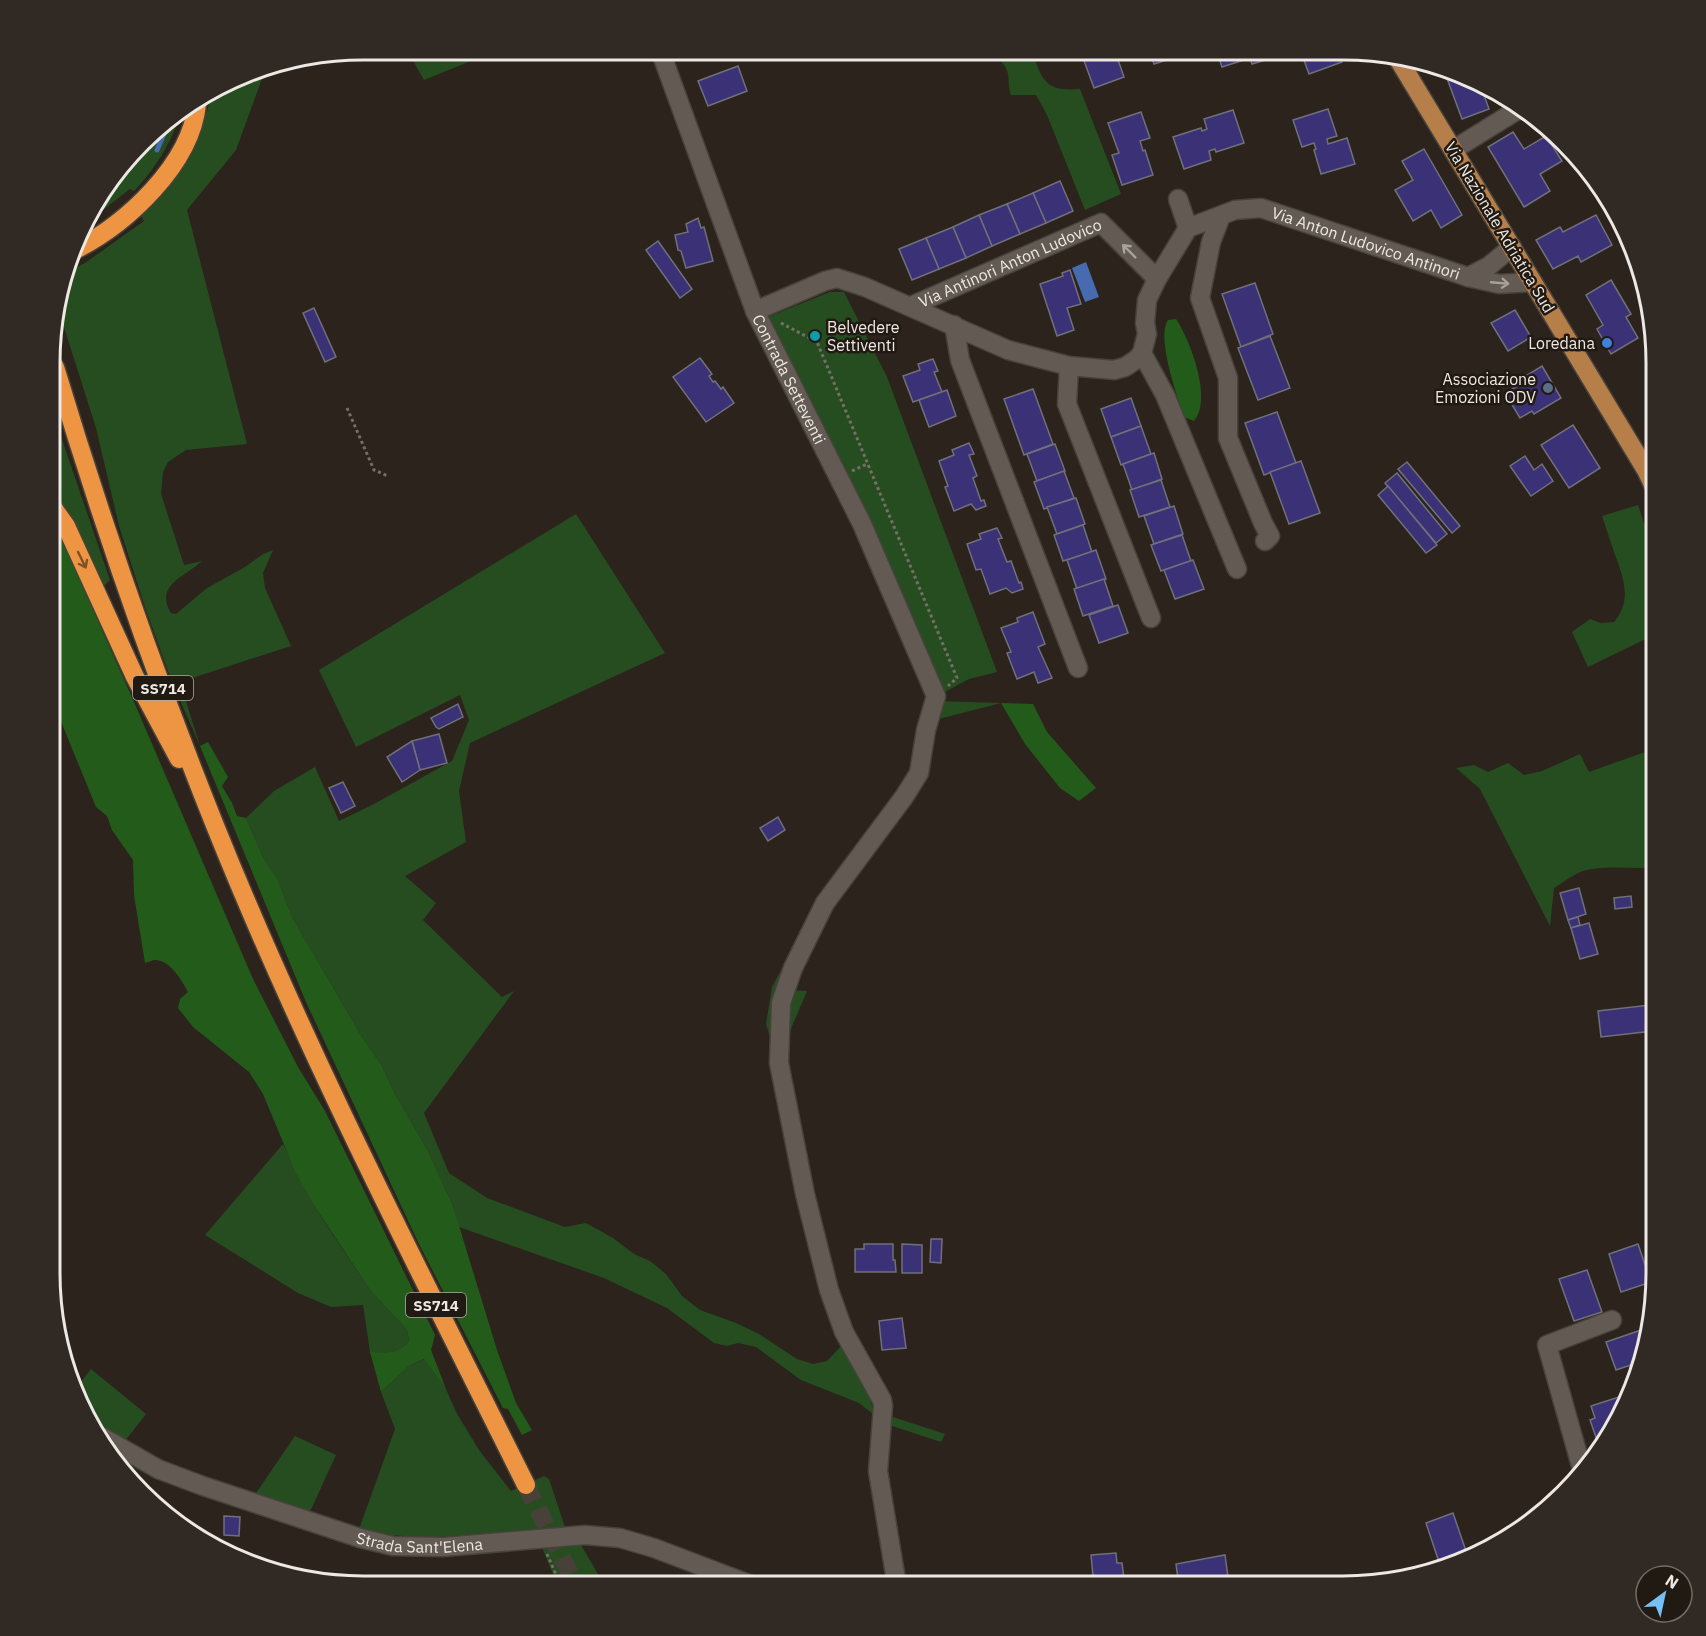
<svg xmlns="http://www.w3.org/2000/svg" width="1706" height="1636" font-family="'IBM Plex Sans',sans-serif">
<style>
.green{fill:#264d20}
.forest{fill:#235c1a}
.water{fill:#476bae}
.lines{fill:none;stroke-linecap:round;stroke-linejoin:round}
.stream{stroke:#476bae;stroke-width:5}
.building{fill:#3b3176;stroke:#70707b;stroke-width:1.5}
.highway-tunnel{stroke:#48413a;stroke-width:18;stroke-dasharray:18 9;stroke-linecap:butt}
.minor-casing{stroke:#47423c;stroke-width:21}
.major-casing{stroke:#47423c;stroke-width:21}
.highway-casing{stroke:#47423c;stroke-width:21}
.path{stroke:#766f69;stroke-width:3;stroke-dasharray:3 3;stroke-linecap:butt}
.minor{stroke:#635b53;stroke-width:18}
.major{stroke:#b67e49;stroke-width:18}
.highway{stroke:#ee9543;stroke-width:18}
.oneway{stroke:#a8a29b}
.oneway2{stroke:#7d5129}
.culture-dot{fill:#0f9aa8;stroke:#211a13;stroke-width:2}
.shop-dot{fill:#3f7fe0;stroke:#211a13;stroke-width:2}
.service-dot{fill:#5c6f8a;stroke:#211a13;stroke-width:2}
.labels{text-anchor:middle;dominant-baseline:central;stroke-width:5;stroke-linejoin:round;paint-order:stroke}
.shield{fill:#211a13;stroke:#b0aaa5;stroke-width:1.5}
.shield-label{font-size:15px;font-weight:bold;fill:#ede8e3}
.street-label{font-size:16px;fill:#ede8e3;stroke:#211a13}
.poi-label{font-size:16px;fill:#ede8e3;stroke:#211a13;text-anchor:end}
.rim{fill:none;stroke:#ede8e3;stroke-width:3}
</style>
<rect width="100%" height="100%" fill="#2b231c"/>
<g class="green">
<path d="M407,50H498L424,80Z"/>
<path d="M988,51H1032C1042,81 1046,92 1080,89L1121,194L1085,210L1047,115L1036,95H1011C1007,85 1011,74 1004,65C1000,59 993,56 988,51Z"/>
<path d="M267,65L236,150L187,210L247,444L186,450L168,462L163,472L161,494L184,565L202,561C185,577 154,585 171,613L176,614L207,588L245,567L263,554L273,550L263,573L265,588L291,646L180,682L200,746L172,682L145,607L119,526L96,428L56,302L67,272L85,263L144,221L141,216C177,178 199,147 211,96L262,66Z"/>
<path d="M181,113C171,143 156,168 134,191L130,189L85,224L91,207L157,127Z"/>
<path d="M830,292H844L887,377L997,672L969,679L941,694L768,317Z"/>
<path d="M55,419L110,580L102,588L68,519L54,495Z"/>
<path d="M1638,505L1656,560V634L1588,667L1572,632L1590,619L1601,623L1614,622C1633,600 1623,576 1614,552C1610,540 1606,528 1602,516Z"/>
<path d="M576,514L665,653L470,743L459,791L466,842L405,876L436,903L423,920L502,997L514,991L424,1113L449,1173L487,1198L565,1227L586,1223L613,1238L634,1254L650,1261L666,1274L682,1296L700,1310L736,1323L759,1334L797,1359L813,1364L827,1361L843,1344L870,1392L873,1414L859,1403L801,1380L756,1347L738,1343L727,1346L714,1343L667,1308L604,1278L459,1227L453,1206L428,1151L395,1094L382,1066L362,1037L292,917L278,880L263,857L246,818L274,791L315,767L339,821L372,805L452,761L469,720L460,695L356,747L319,670Z"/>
<path d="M936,701L1001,703L931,721Z"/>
<path d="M1656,751V867C1632,870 1606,864 1583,871C1573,874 1563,883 1554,888L1550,926L1480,789L1456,768L1474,765L1488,772L1508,763L1524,775L1542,771L1580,754L1589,772L1642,753Z"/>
<path d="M802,952L789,990L807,991L784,1045L776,1039L770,1037L766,1024L772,987L785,963Z"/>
<path d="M283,1144L313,1204L333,1235L370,1290L407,1330L409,1341C397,1355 387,1352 370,1352L363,1305L331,1307L298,1293L205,1235Z"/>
<path d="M425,1359L446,1389L456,1412L479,1450L511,1491L544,1476L549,1479L565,1527L426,1538L358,1532L395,1429L381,1392L409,1366Z"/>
<path d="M91,1369L146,1414L125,1441L90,1421L73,1392Z"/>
<path d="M887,1415L945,1434L941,1442L886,1424Z"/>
<path d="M295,1436L336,1455L308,1516L254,1496Z"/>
<path d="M578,1540L605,1586H558L541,1545Z"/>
</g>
<g class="forest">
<path d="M1176,319C1190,340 1213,399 1194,421L1184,417C1177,396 1156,337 1168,320Z"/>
<path d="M54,522L134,702L253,979L298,1067L325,1111L435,1335L431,1350L446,1389L424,1359L409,1366L381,1392L370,1352C387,1352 397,1355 409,1341L407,1330L370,1290L313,1204L295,1171L263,1094L249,1072L193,1027L178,1008L180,999L188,992C182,981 171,961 156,960C152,960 149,962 145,963L134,895L133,860L112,830L107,816L96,807L53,702Z"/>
<path d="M1001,703L1033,704L1047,732L1096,788L1079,801L1060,788L1025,744Z"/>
<path d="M208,742L228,777L222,786L232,803L237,816L246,818L263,857L278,880L292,917L362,1037L382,1066L395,1094L428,1151L453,1206L497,1350L516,1403L532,1430L522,1435L508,1409L503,1408L419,1244L306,1002L200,746Z"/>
</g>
<path class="water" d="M1086,262L1099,297L1085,302L1072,268Z"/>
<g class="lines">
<path class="stream" d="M157,150L170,120"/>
</g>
<g class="building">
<path d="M1077,51H1104L1106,57L1116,54L1124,77L1094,88L1083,58L1079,56Z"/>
<path d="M1150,52H1185L1186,54L1154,64Z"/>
<path d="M1217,52H1278L1279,56L1252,64L1250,58L1222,67Z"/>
<path d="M1301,52H1338L1342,62L1309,74Z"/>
<path d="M738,66L747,91L708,106L698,81Z"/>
<path d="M1445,73L1497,90L1484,95L1489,109L1462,119Z"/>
<path d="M1328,109L1337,136L1327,139L1328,144L1347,138L1355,164L1321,174L1314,150L1316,149L1314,143L1302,147L1293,120Z"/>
<path d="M1233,110L1244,143L1216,152L1215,149L1209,151L1211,160L1184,169L1173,137L1201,128L1202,131L1207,129L1204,119Z"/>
<path d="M1141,112L1150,138L1140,141L1143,151L1145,150L1153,175L1122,185L1112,155L1119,153L1108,123Z"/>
<path d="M1513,132L1524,149L1546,136L1562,161L1540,174L1550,191L1524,207L1488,147Z"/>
<path d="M1424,149L1462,215L1441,228L1431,210L1413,221L1395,190L1413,180L1402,161Z"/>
<path d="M1060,181L1073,211L1046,223L1033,193Z"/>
<path d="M1033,193L1046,223L1020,234L1007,204Z"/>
<path d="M1007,204L1020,234L992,246L979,215Z"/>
<path d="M979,215L992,246L966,258L953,227Z"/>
<path d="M1596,215L1612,245L1581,262L1578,256L1553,269L1536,240L1560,227L1563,232Z"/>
<path d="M698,218L701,228L704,227L713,261L686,268L681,251L678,250L675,235L688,232L686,224Z"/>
<path d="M953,227L966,258L939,269L926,238Z"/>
<path d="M926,238L939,269L912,280L899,249Z"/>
<path d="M658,241L692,289L680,298L646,250Z"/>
<path d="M1070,270L1081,304L1067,308L1074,330L1057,336L1040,284L1063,276L1062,273Z"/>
<path d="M1611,280L1631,314L1626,317L1638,338L1611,354L1597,329L1603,325L1586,295Z"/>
<path d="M1255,283L1273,334L1241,347L1222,294Z"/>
<path d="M314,308L336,357L325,362L303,313Z"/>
<path d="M1515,310L1531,337L1508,351L1491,323Z"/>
<path d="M1270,336L1290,388L1258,400L1238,348Z"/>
<path d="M700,358L712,374L709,376L713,382L715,381L721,389L723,387L734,403L706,422L673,377Z"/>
<path d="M933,359L938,371L934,372L942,392L913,402L903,376L920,370L918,364Z"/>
<path d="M1542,366L1561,398L1534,414L1532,411L1520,418L1505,393L1519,385L1516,382Z"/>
<path d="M1033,389L1053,444L1024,455L1004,399Z"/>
<path d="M947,390L956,416L929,427L919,400Z"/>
<path d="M1131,398L1141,426L1111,437L1101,409Z"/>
<path d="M1277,412L1296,463L1264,475L1245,423Z"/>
<path d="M1573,425L1600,468L1569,488L1541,445Z"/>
<path d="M1141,426L1151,454L1121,465L1111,437Z"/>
<path d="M969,443L974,454L969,455L977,476L973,478L981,501L984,500L986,506L976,510L971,504L954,511L945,487L948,486L939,461L954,455L952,450Z"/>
<path d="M1055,444L1065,471L1037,481L1027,454Z"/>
<path d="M1154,453L1162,479L1132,490L1123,464Z"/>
<path d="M1525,456L1534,470L1542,464L1553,481L1531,496L1510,466Z"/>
<path d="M1301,461L1320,513L1289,524L1270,472Z"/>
<path d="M1407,462L1460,526L1452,533L1398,469Z"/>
<path d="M1064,471L1074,498L1044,509L1034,482Z"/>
<path d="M1397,473L1447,534L1436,543L1385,483Z"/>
<path d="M1161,480L1170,507L1139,517L1130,490Z"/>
<path d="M1388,486L1437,545L1426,553L1378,495Z"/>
<path d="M1076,498L1085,524L1057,534L1047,507Z"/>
<path d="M1174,506L1183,534L1154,544L1144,516Z"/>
<path d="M1083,525L1092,552L1063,561L1054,535Z"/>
<path d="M997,528L1002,538L998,539L1007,562L1011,561L1019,583L1021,582L1023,589L1012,593L1006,588L990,594L981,569L976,570L967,544L981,539L979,534Z"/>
<path d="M1182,535L1191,561L1161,571L1151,545Z"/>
<path d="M1096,550L1106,579L1077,589L1067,560Z"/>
<path d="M1193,560L1204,589L1175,599L1164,570Z"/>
<path d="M1104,579L1113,606L1083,616L1074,589Z"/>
<path d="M1118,605L1128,633L1099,643L1089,615Z"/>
<path d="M1033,612L1045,644L1038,647L1052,678L1038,683L1034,672L1017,679L1007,653L1011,652L1001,628L1018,622L1017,618Z"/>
<path d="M458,704L463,717L439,729L436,727L431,718Z"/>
<path d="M439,734L447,763L420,770L412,741Z"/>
<path d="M412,741L420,770L402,782L387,757Z"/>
<path d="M343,782L355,806L341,813L329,788Z"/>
<path d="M778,817L785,830L768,841L760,828Z"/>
<path d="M1579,888L1586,914L1568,920L1560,893Z"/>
<path d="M1631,896L1632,907L1615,909L1614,898Z"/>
<path d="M1578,917L1580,925L1571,928L1568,920Z"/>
<path d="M1589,923L1598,954L1580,959L1571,928Z"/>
<path d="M1650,1005L1653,1031L1601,1037L1598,1011Z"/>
<path d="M931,1239H942L941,1263L930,1262Z"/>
<path d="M864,1244H893V1260H895L896,1272H855V1249H864Z"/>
<path d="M902,1244L922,1245V1273H902Z"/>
<path d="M1638,1244L1651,1282L1621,1292L1609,1254Z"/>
<path d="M1587,1270L1602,1312L1574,1321L1559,1279Z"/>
<path d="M902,1318L906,1348L882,1350L879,1321Z"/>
<path d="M1647,1328L1637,1363L1616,1370L1606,1342Z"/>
<path d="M1628,1394L1624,1412L1604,1441L1598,1443L1590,1420L1595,1418L1591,1406Z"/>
<path d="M1453,1513L1467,1554H1464L1466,1561L1441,1568L1426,1523Z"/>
<path d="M224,1516L240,1517L239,1536L224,1535Z"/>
<path d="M1116,1553L1117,1563H1122L1125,1586H1094L1091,1555Z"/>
<path d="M1225,1555L1228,1577H1226L1227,1586H1179L1176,1564Z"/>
<path d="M1423,1567L1424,1572L1397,1578V1576Z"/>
</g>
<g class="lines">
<path class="highway-tunnel" d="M526,1485L576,1586"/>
<g class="minor-casing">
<g id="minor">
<path id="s1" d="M660,50L755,311L862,524L936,696L926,730L919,773L904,797L825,903L793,968L781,1003L779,1063L805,1194L829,1290L844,1332L882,1400L883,1406L878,1471L897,1586"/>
<path d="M1453,150L1519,109"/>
<path d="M1178,199L1188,228"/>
<path d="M1221,216L1211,242L1200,298L1228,378V438L1263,523L1270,536L1265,541"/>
<path d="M1468,277L1489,266L1512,247"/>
<path id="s2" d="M911,306L1101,223L1157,279"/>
<path id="s3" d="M755,311L825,281L837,278L865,287L1008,350L1069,366L1114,370L1125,367L1137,359L1142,353L1147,334L1145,323L1147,300L1157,279L1188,228L1235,210L1261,208L1468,277L1499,284L1533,282"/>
<path d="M954,325L960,360L1078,668"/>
<path d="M1142,353L1165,395L1237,569"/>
<path d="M1069,366L1067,404L1151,618"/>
<path id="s4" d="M97,1434L158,1469L203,1486L360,1538L393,1546L443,1547L585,1535L620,1538L654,1548L754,1586"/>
<path d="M1583,1473L1547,1345L1612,1320"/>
</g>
</g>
<g class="major-casing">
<path id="major" d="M1397,57L1646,470L1656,491"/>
</g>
<g class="highway-casing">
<g id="highway">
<path d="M75,250C126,224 191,165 197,104"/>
<path d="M55,367C102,523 155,676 216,828C306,1052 418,1268 526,1485"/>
<path d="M54,509L66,526L135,677L179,759"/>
</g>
</g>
<g class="path">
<path d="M781,323L817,342L957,678L948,686"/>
<path d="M347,408L374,470L388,476"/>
<path d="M852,471L867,464"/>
<path d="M547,1554L561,1586"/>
</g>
<use href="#minor" class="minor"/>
<use href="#major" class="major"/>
<use href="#highway" class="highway"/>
</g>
<defs><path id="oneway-shaft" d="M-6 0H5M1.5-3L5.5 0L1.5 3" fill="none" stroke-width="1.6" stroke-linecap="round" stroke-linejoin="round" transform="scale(1.5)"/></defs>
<g class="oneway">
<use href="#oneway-shaft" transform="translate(1129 251) rotate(-135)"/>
<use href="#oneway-shaft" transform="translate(1500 283) rotate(5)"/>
</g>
<use class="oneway2" href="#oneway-shaft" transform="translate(82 560) rotate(64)"/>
<circle class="culture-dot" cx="815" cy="336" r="6"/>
<circle class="shop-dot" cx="1607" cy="343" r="6"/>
<circle class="service-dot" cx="1548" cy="388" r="6"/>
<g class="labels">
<g class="shield">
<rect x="133" y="676" width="60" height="24" rx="4.5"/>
<rect x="406" y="1293" width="60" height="24" rx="4.5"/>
</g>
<g class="shield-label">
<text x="163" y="688">SS714</text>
<text x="436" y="1305">SS714</text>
</g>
<g class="street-label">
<text transform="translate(1500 227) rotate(59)">Via Nazionale Adriatica Sud</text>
<text stroke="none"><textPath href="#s3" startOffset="740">Via Anton Ludovico Antinori</textPath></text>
<text stroke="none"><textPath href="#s2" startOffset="108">Via Antinori Anton Ludovico</textPath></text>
<text stroke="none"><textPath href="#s1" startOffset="354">Contrada Setteventi</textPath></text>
<text stroke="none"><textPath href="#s4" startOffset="344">Strada Sant'Elena</textPath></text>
</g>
<g class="poi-label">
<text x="827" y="327" text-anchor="start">Belvedere<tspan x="827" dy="18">Settiventi</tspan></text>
<text x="1595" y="343">Loredana</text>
<text x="1536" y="379">Associazione<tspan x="1536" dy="18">Emozioni ODV</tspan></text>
</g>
</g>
<path d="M0 0H1706V1636H0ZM363 60H1343A303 303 0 0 1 1646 363V1273A303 303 0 0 1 1343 1576H363A303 303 0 0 1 60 1273V363A303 303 0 0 1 363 60Z" fill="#312a24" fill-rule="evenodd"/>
<path class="rim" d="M363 60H1343A303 303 0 0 1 1646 363V1273A303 303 0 0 1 1343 1576H363A303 303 0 0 1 60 1273V363A303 303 0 0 1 363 60Z"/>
<g transform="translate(1664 1594) rotate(33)"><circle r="28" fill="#211a13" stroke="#736c66" stroke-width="1.5"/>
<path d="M0-4.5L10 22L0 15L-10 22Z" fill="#75c0f6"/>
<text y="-9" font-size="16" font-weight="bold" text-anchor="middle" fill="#ede8e3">N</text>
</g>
</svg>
